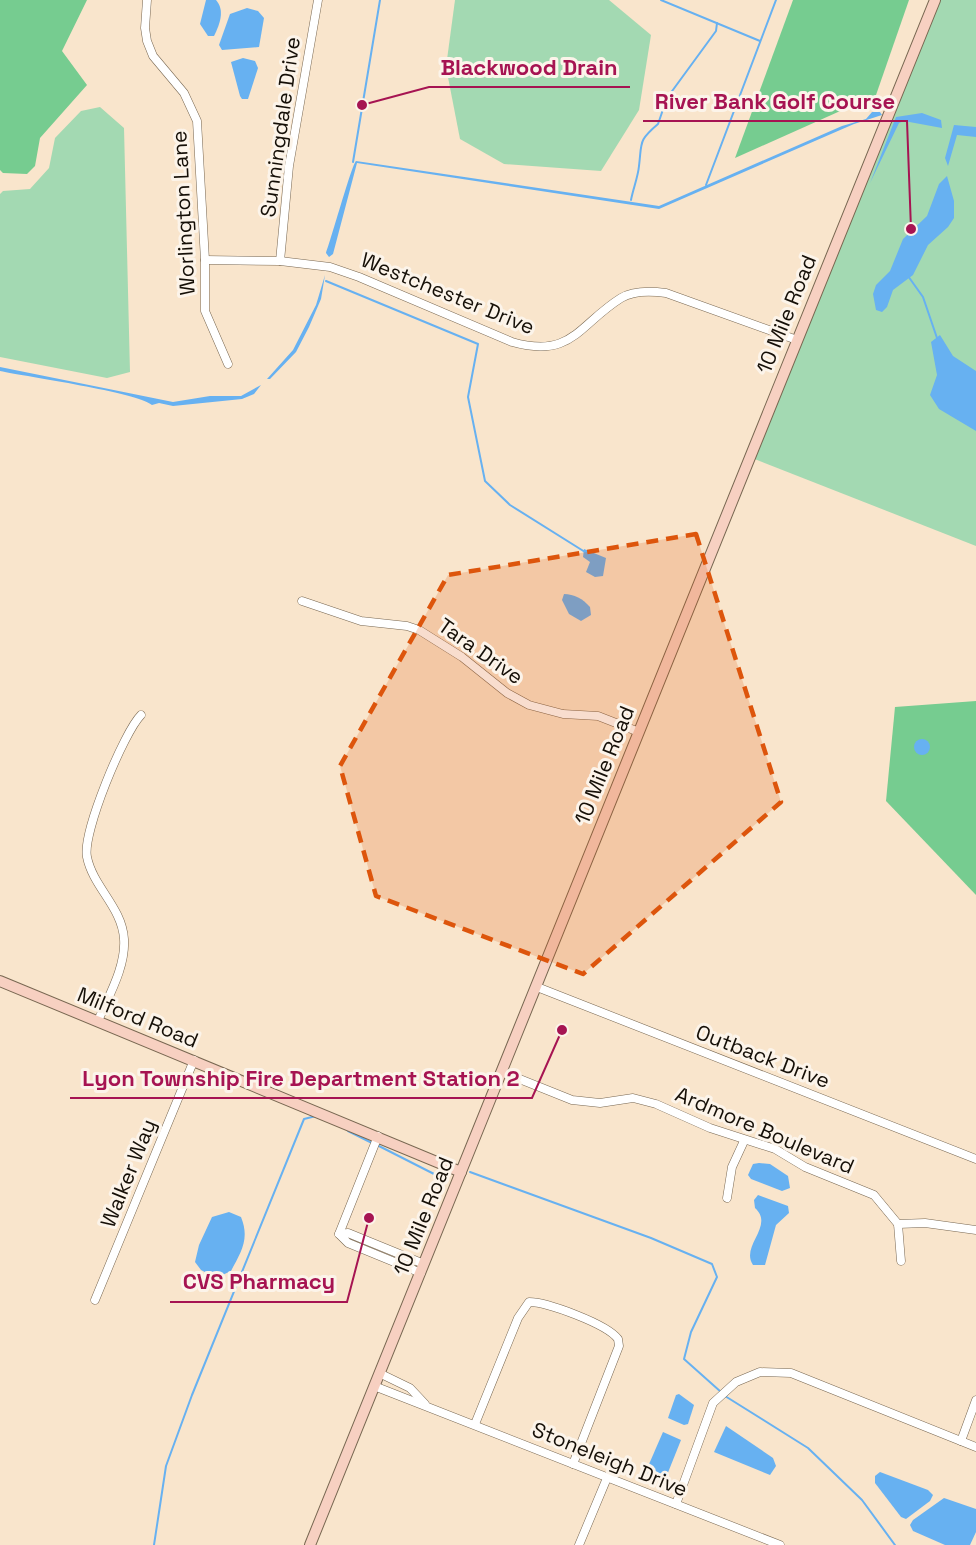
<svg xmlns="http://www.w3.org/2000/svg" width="976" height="1545" font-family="'Space Grotesk',sans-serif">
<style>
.green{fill:#a3d9b2}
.forest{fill:#76cc90}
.water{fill:#67b1f1}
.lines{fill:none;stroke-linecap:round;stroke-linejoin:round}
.stream{stroke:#67b1f1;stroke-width:2}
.street-casing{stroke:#786751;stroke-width:9}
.secondary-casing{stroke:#786751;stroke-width:12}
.street{stroke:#fff;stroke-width:8}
.secondary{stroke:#f7d0c1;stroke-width:10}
.marked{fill:#dd550c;fill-opacity:0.2;stroke:#dd550c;stroke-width:4.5;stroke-dasharray:12 8;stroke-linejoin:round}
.labels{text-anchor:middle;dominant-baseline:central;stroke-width:6;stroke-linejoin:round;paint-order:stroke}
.street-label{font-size:21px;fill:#150f07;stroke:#fcf4ea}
.leader{fill:none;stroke:#a61452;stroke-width:2}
.callout-dot{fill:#a61452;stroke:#fcf4ea;stroke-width:2}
.callout-label{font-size:22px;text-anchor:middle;font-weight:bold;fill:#a61452;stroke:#fcf4ea;stroke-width:6;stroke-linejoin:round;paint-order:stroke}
</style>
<rect width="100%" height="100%" fill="#f9e5cc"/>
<g class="green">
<path d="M455,0H609L651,35L639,110L601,171L504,164L460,139L446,67Z"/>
<path d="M940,0H976V546L752,458Z"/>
<path d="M100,107L124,128L130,372L107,378L0,357V194L3,191L30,189L49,168L55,138L81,111Z"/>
</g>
<g class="forest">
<path d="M0,0H87L62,51L87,85L40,138L35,166L27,174L3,173L0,170Z"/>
<path d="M793,0H909L876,95L735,158Z"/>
<path d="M976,701V895L886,801L895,707Z"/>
</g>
<g class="water">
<path d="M206,0H216C225,10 220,24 214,36H208L200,24Z"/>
<path d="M247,8L258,11L264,18L259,47L222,50L219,45L230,14Z"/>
<path d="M243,58L255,61L258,68L248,99H242L240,96L231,62Z"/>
<path d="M872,112H880L882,115L854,124L659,209L357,163L333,254L329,257L326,253C331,240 352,164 356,161L659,206L842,126L866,119Z"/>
<path d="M922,113L941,120L942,128L904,121L899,123L870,183L896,117Z"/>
<path d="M954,125L976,127V137L957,135L948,166L945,158Z"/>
<path d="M947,176L954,201V218L948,227L928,245L913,275L893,290L887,307L882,312L876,310L873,294L876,285L890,271L903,239L927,216L939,184Z"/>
<path d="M325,275L321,299L309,327L296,352L270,379H267L293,350L316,305Z"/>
<path d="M940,335L953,356L976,371V431L939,409L930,395L937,375L931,342Z"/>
<path d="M0,367L173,402L210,396H241L261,385L254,394L242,399L173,406L159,403L152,405C136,392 28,377 0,371Z"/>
<path d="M584,549L606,558L603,576L595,577L586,572L590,562L583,557Z"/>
<path d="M564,594C574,594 583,599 590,607L591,615L581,621L569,614L562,600Z"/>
<circle cx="922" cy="747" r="8"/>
<path d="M759,1163L770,1164L788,1176L790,1188L782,1191L751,1179L748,1175L753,1164Z"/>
<path d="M758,1195L788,1206L789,1213L776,1225L765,1265H753C740,1246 775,1226 755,1208L754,1200Z"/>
<path d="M229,1212L241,1217C250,1239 241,1252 231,1271L216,1278L201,1270L195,1262L199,1245L212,1217Z"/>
<path d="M679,1394L694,1405L688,1424L684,1425L668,1418L676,1395Z"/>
<path d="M726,1426L773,1458L776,1466L770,1475L714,1452Z"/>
<path d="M663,1432L681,1440L667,1475L661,1480L649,1476L646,1471Z"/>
<path d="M880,1472L928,1490L933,1495L930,1501L906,1519L901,1517L875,1483V1476Z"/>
<path d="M944,1498L976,1509V1532L970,1545H945L913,1531L910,1525L913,1520Z"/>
</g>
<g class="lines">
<g class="stream">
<path d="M661,0L760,41"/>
<path d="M353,162L380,0"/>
<path d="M706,185L776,0"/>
<path d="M631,200C633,189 638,177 639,166C642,142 638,141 658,124L667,98L716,31L717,23"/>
<path d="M908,276L923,297L937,338"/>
<path d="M326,281L478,344L468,397L485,481L510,505L585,552"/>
<path d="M348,1131L372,1143"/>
<path d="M377,1145L436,1175"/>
<path d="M470,1172L651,1238L712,1264L717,1277L691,1332L684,1359L721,1392"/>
<path d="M725,1396L808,1448L862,1500L895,1545"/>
<path d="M154,1545L166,1466L192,1395L304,1119L316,1116"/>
</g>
<g class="street-casing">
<g id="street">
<path d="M147,0L145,28L147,41L153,56L184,93L197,121L205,260V311L228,364"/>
<path d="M205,260L280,261L330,267L359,277L512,342C572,359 578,325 621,298C634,290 651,291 666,293L797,340"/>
<path d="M280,261L289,166L318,0"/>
<path d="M302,601L361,621L407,626L419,630L462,657L507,693L529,705L563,714L598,716L639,732"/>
<path d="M537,987L976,1159"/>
<path d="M98,1021C108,997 126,967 124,939C122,907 93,887 87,857C82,833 124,732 141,715"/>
<path d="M502,1072L572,1100L600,1103L633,1098L656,1104L710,1128L775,1149L805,1167L874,1195L898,1224L901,1261"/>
<path d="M727,1198L732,1167L744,1141"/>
<path d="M898,1224L925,1223L976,1230"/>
<path d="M339,1234L378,1136"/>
<path d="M421,1273L348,1243L339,1234L348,1233L424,1264"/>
<path d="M95,1300L194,1060"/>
<path d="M379,1373L410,1388L425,1404"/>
<path d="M374,1386L780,1545"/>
<path d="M475,1424L518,1318L529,1302C547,1302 607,1324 618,1339L619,1346L573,1464"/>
<path d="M961,1441L976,1400"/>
<path d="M676,1504L713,1403L736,1382L760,1372L791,1373L976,1447"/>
<path d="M579,1545L607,1478"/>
</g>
</g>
<g class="secondary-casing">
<g id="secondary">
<path d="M0,981L461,1172"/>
<path d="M310,1545L935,0"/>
</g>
</g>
<use href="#street" class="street"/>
<use href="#secondary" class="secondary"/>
</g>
<path class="marked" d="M696,534L781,802L583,974L376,896L340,766L448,575Z"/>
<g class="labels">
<g class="street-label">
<text transform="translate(280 127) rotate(-82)">Sunningdale Drive</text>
<text transform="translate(183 213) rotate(-93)">Worlington Lane</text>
<text transform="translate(448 293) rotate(22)">Westchester Drive</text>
<text transform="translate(786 314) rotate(-68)">10 Mile Road</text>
<text transform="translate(481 651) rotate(35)">Tara Drive</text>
<text transform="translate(604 765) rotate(-68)">10 Mile Road</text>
<text transform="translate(138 1017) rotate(22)">Milford Road</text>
<text transform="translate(763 1056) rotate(21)">Outback Drive</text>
<text transform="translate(765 1130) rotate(23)">Ardmore Boulevard</text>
<text transform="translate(128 1173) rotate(-68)">Walker Way</text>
<text transform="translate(423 1216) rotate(-68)">10 Mile Road</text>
<text transform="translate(610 1459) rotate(22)">Stoneleigh Drive</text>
</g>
</g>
<path class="leader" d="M362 105L429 87H630M911 229L907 121H643M562 1030L532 1098H70M369 1218L347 1302H170"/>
<g class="callout-dot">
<circle cx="362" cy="105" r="6"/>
<circle cx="911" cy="229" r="6"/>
<circle cx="562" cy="1030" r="6"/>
<circle cx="369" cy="1218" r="6"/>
</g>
<g class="callout-label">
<text x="529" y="75">Blackwood Drain</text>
<text x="775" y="109">River Bank Golf Course</text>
<text x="301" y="1086">Lyon Township Fire Department Station 2</text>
<text x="259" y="1289">CVS Pharmacy</text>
</g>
</svg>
